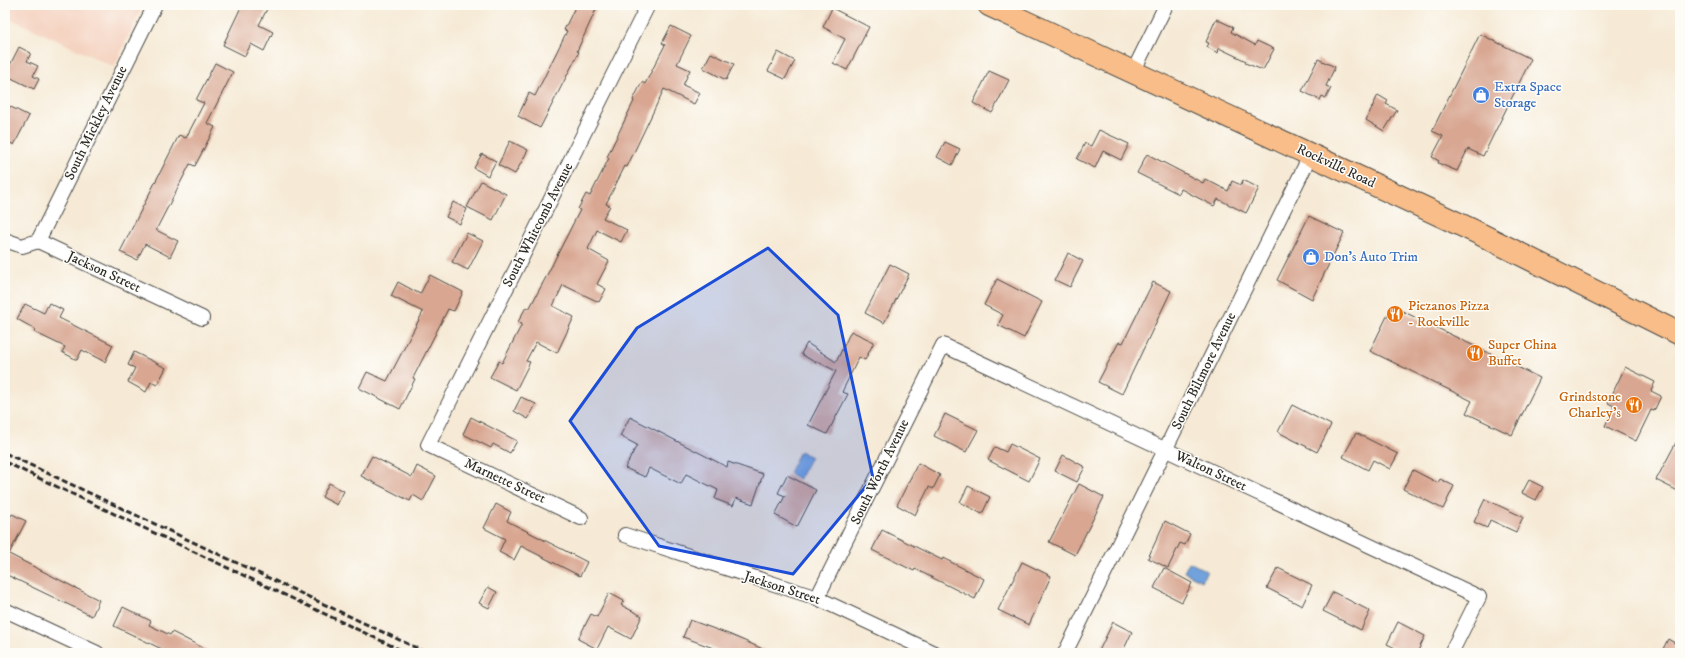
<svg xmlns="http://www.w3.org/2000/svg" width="1685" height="658" font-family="'IM FELL DW Pica',serif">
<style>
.built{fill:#f5d3c1}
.water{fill:#71a2dc;stroke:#4e6684}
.building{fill:#d8a691}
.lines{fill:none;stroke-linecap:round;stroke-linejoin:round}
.street-casing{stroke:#494845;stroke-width:16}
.primary-casing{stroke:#494845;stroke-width:24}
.street{stroke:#fff;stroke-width:14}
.primary{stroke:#f8bd88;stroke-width:22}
.rail{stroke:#2b2b2b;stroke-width:3;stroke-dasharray:6 3;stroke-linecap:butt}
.marked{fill:#1d4ed8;fill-opacity:0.2;stroke:#1d4ed8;stroke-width:3;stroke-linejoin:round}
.labels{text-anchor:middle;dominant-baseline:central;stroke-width:3;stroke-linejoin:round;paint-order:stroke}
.shop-label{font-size:14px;fill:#366cbe;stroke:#fdfcf7;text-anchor:start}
.street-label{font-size:14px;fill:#2b2b2b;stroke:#fdfcf7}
.food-label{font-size:14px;fill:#c56008;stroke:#fdfcf7;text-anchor:start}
</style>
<rect width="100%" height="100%" fill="#fdfcf7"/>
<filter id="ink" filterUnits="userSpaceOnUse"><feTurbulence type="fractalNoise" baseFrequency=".025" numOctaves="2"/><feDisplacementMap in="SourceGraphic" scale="8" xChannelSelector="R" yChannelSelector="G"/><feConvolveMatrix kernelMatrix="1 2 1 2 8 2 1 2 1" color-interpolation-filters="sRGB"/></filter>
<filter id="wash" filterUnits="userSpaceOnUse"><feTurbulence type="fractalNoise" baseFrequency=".012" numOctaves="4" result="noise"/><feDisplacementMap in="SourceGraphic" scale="16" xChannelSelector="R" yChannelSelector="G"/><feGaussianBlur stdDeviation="0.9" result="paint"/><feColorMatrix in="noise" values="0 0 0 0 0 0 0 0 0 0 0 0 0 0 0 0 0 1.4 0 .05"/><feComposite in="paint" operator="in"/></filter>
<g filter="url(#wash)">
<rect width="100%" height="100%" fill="#f6ead6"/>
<path class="built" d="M5,5H143L114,67L5,16Z"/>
<g class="water">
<path d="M800,451L811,457L799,479L789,473Z"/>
<path d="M1189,562L1207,571L1202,581L1184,572Z"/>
</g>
<g id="blocks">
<g class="building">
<path d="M242,5H269L259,25L273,32L264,51L251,44L245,56L223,45Z"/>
<path d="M576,5H598L577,51L579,52L540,128L518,116L529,93L535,96L567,31L564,30Z"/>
<path d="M832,8L869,27L847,70L833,63L845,39L823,27Z"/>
<path d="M1216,19L1233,27L1231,32L1255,45L1257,41L1274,49L1263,70L1245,63L1246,61L1219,48L1218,53L1207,47L1209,43L1206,42Z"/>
<path d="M671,26L691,36L677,64L690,70L683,85L700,93L694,104L664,89L627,167L625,166L606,204L610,206L603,218L627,230L621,242L597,230L588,249L609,261L597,284L606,289L599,302L563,285L553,306L574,317L557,353L536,342L526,361L530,362L516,390L490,377L499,361L502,363L522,324L518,322L526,307L529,309L545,279L580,210L578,209L586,194L590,196L609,158L607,157L634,101L633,100L642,82L645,84L665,45L662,43Z"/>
<path d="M1480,34L1531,59L1483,156L1468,149L1457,171L1438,163L1439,161L1432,157L1443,136L1432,131Z"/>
<path d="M19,47L31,53L27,61L38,66L33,76L39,79L34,89L5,75Z"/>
<path d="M778,52L795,61L785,79L768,71Z"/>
<path d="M711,53L734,64L726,80L703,68Z"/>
<path d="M1318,59L1335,67L1326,86L1331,88L1326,98L1322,96L1320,100L1302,91Z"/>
<path d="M215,63L233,72L207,123L215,127L195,166L190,164L156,230L178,241L170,257L145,244L137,260L120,252L179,135L186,138L204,103L196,100Z"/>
<path d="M989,71L1009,80L992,113L973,103Z"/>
<path d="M1378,95L1388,101L1386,104L1397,110L1384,131L1366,120Z"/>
<path d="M5,104L29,116L14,145L5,140Z"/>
<path d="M1099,130L1129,144L1121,160L1103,151L1095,168L1077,159L1085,143L1091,146Z"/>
<path d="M510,141L528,150L515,174L498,165Z"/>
<path d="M945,142L960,149L952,165L937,157Z"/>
<path d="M482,154L496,161L488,176L474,168Z"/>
<path d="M1147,154L1203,183L1205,179L1228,191L1232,181L1241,185L1243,180L1259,188L1246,213L1218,199L1214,206L1181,189L1179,194L1137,173Z"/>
<path d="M481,181L506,194L493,220L467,207Z"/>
<path d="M453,202L467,209L460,224L446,217Z"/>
<path d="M1309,216L1344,233L1312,299L1277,280Z"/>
<path d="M467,233L483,241L468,270L452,262Z"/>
<path d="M1068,253L1083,261L1070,287L1055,280Z"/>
<path d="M890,264L909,274L884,323L865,313Z"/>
<path d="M430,275L463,292L454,311L448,309L413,378L415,379L400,409L359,388L367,372L387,381L423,312L391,296L398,282L420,294Z"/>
<path d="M997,279L1042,302L1024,338L998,325L1003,315L984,305Z"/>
<path d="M1153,282L1171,291L1122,394L1098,382L1119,342L1123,343Z"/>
<path d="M49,303L63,310L59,318L113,345L105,362L82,350L77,360L62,352L65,347L34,332L35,329L17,319L25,304L44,313Z"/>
<path d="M1392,306L1540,378L1512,435L1466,413L1472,401L1370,351Z"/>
<path d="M851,331L874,342L865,360L859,357L842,392L848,394L827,434L808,425L836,371L816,361V363L801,354L807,343L836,362Z"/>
<path d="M134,352L166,368L157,385L151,382L146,392L128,382L135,368L128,365Z"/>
<path d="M1625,367L1655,382L1651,391L1661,396L1654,411L1651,410L1636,441L1605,426L1614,406L1608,403Z"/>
<path d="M521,397L536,404L528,419L514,411Z"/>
<path d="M1292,405L1331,425L1317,452L1278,432Z"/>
<path d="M945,414L978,430L966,452L934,436Z"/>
<path d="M471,417L517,441L510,453L493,444L491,448L463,434Z"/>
<path d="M630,417L727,467L728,462L763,474L753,504L736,498L733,506L715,499L718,490L686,474L681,484L649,468L645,477L625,468L637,445L620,436Z"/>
<path d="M1356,433L1398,454L1390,469L1373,460L1368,470L1343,457Z"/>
<path d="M1680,435V492L1656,480Z"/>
<path d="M1010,444L1040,459L1029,481L988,460L995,447L1006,452Z"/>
<path d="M1063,455L1085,467L1077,482L1055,471Z"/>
<path d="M372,456L412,477L417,466L436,476L423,501L413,495L410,501L361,476Z"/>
<path d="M918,463L940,475L933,489L929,487L915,515L897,505Z"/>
<path d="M1413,470L1438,483L1440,479L1454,486L1443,509L1403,489Z"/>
<path d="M787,475L816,490L797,527L775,515L785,496L778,493Z"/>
<path d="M1529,480L1543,487L1536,500L1522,493Z"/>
<path d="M329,483L344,491L337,505L322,497Z"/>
<path d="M1079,484L1104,497L1075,555L1049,542Z"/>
<path d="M968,486L990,497L982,514L960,502Z"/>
<path d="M1485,499L1523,517L1516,532L1490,520L1487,528L1474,522Z"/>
<path d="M496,504L511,512L507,521L587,562L580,576L521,546L514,560L499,552L505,539L484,528Z"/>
<path d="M12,514L26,521L9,554L99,600L92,616L5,574V527Z"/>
<path d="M1165,521L1190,534L1185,545L1180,543L1168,568L1148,558Z"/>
<path d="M882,530L942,560L943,558L984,579L975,599L915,569L914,571L872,550Z"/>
<path d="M1022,562L1051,576L1029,625L998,610Z"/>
<path d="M1164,568L1192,583L1182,602L1154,588Z"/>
<path d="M1278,568L1312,585L1302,606L1267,588Z"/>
<path d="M488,587L497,592L489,608L479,603Z"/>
<path d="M1333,592L1370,611L1361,630L1323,611Z"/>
<path d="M609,593L624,601L621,605L642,616L631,639L608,627L597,649L578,639L591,614L597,617Z"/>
<path d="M123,607L151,621L149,625L170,635L172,632L213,653H170L114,626Z"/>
<path d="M690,620L731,635L772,653H727L683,637Z"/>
<path d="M1113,622L1132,632L1122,653H1098Z"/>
<path d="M1398,622L1425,636L1417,653H1395L1397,649L1387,644Z"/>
<path d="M1668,639L1680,646V653H1661Z"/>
</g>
</g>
</g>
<g filter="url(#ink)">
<use href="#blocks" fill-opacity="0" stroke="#494845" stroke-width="1"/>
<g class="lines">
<g class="street-casing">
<g id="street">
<path d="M1133,72L1166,5"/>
<path d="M5,240L22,246L38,241L202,318"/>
<path d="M38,241L155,5"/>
<path d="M581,518L428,445L648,5"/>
<path d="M625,535L817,598L934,653"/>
<path d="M817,598L943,345L1479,597L1451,653"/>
<path d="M5,610L97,653"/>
<path d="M1065,653L1311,154"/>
</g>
</g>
<g class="primary-casing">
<path id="primary" d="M989,5L1474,231L1680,334"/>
</g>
<use href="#street" class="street"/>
<use href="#primary" class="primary"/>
<g class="rail">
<path d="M5,453L427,653"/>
<path d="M5,462L407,653"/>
</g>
</g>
</g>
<path class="marked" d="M768,248L838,315L873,478L793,574L659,546L570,421L637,328Z"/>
<defs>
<g id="shop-disc" transform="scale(0.9)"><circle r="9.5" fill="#3f7fe0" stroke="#fdfcf7"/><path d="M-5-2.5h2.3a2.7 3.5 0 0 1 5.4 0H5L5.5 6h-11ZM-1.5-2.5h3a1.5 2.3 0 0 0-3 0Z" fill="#fff"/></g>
<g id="restaurant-disc" transform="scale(0.9)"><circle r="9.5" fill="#e8710a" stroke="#fdfcf7"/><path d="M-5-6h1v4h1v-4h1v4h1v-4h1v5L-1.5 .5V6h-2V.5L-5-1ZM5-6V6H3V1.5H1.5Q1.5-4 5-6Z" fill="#fff"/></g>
</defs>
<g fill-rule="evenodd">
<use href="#shop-disc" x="1481" y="95"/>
<use href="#shop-disc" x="1311" y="257"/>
<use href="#restaurant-disc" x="1395" y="314"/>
<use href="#restaurant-disc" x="1475" y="353"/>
<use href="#restaurant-disc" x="1634" y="405"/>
</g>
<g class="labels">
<g class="shop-label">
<text x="1494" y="87">Extra Space<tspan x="1494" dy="16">Storage</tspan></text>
<text x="1324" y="257">Don's Auto Trim</text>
</g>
<g class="street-label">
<text transform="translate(96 123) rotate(-64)">South Mickley Avenue</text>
<text transform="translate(1336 166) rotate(25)">Rockville Road</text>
<text transform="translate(538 225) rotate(-63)">South Whitcomb Avenue</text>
<text transform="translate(104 272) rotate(25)">Jackson Street</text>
<text transform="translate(1204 371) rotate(-64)">South Biltmore Avenue</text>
<text transform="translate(1211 471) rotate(25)">Walton Street</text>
<text transform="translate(880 472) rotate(-64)">South Worth Avenue</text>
<text transform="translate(505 481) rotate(25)">Marnette Street</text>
<text transform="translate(782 588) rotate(18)">Jackson Street</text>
</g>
<g class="food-label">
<text x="1408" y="306">Piezanos Pizza<tspan x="1408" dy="16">- Rockville</tspan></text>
<text x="1488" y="345">Super China<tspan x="1488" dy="16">Buffet</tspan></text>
<text x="1621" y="397" text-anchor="end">Grindstone<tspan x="1621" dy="16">Charley's</tspan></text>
</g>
</g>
<rect width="1685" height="658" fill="none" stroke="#fdfcf7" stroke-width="20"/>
</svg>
